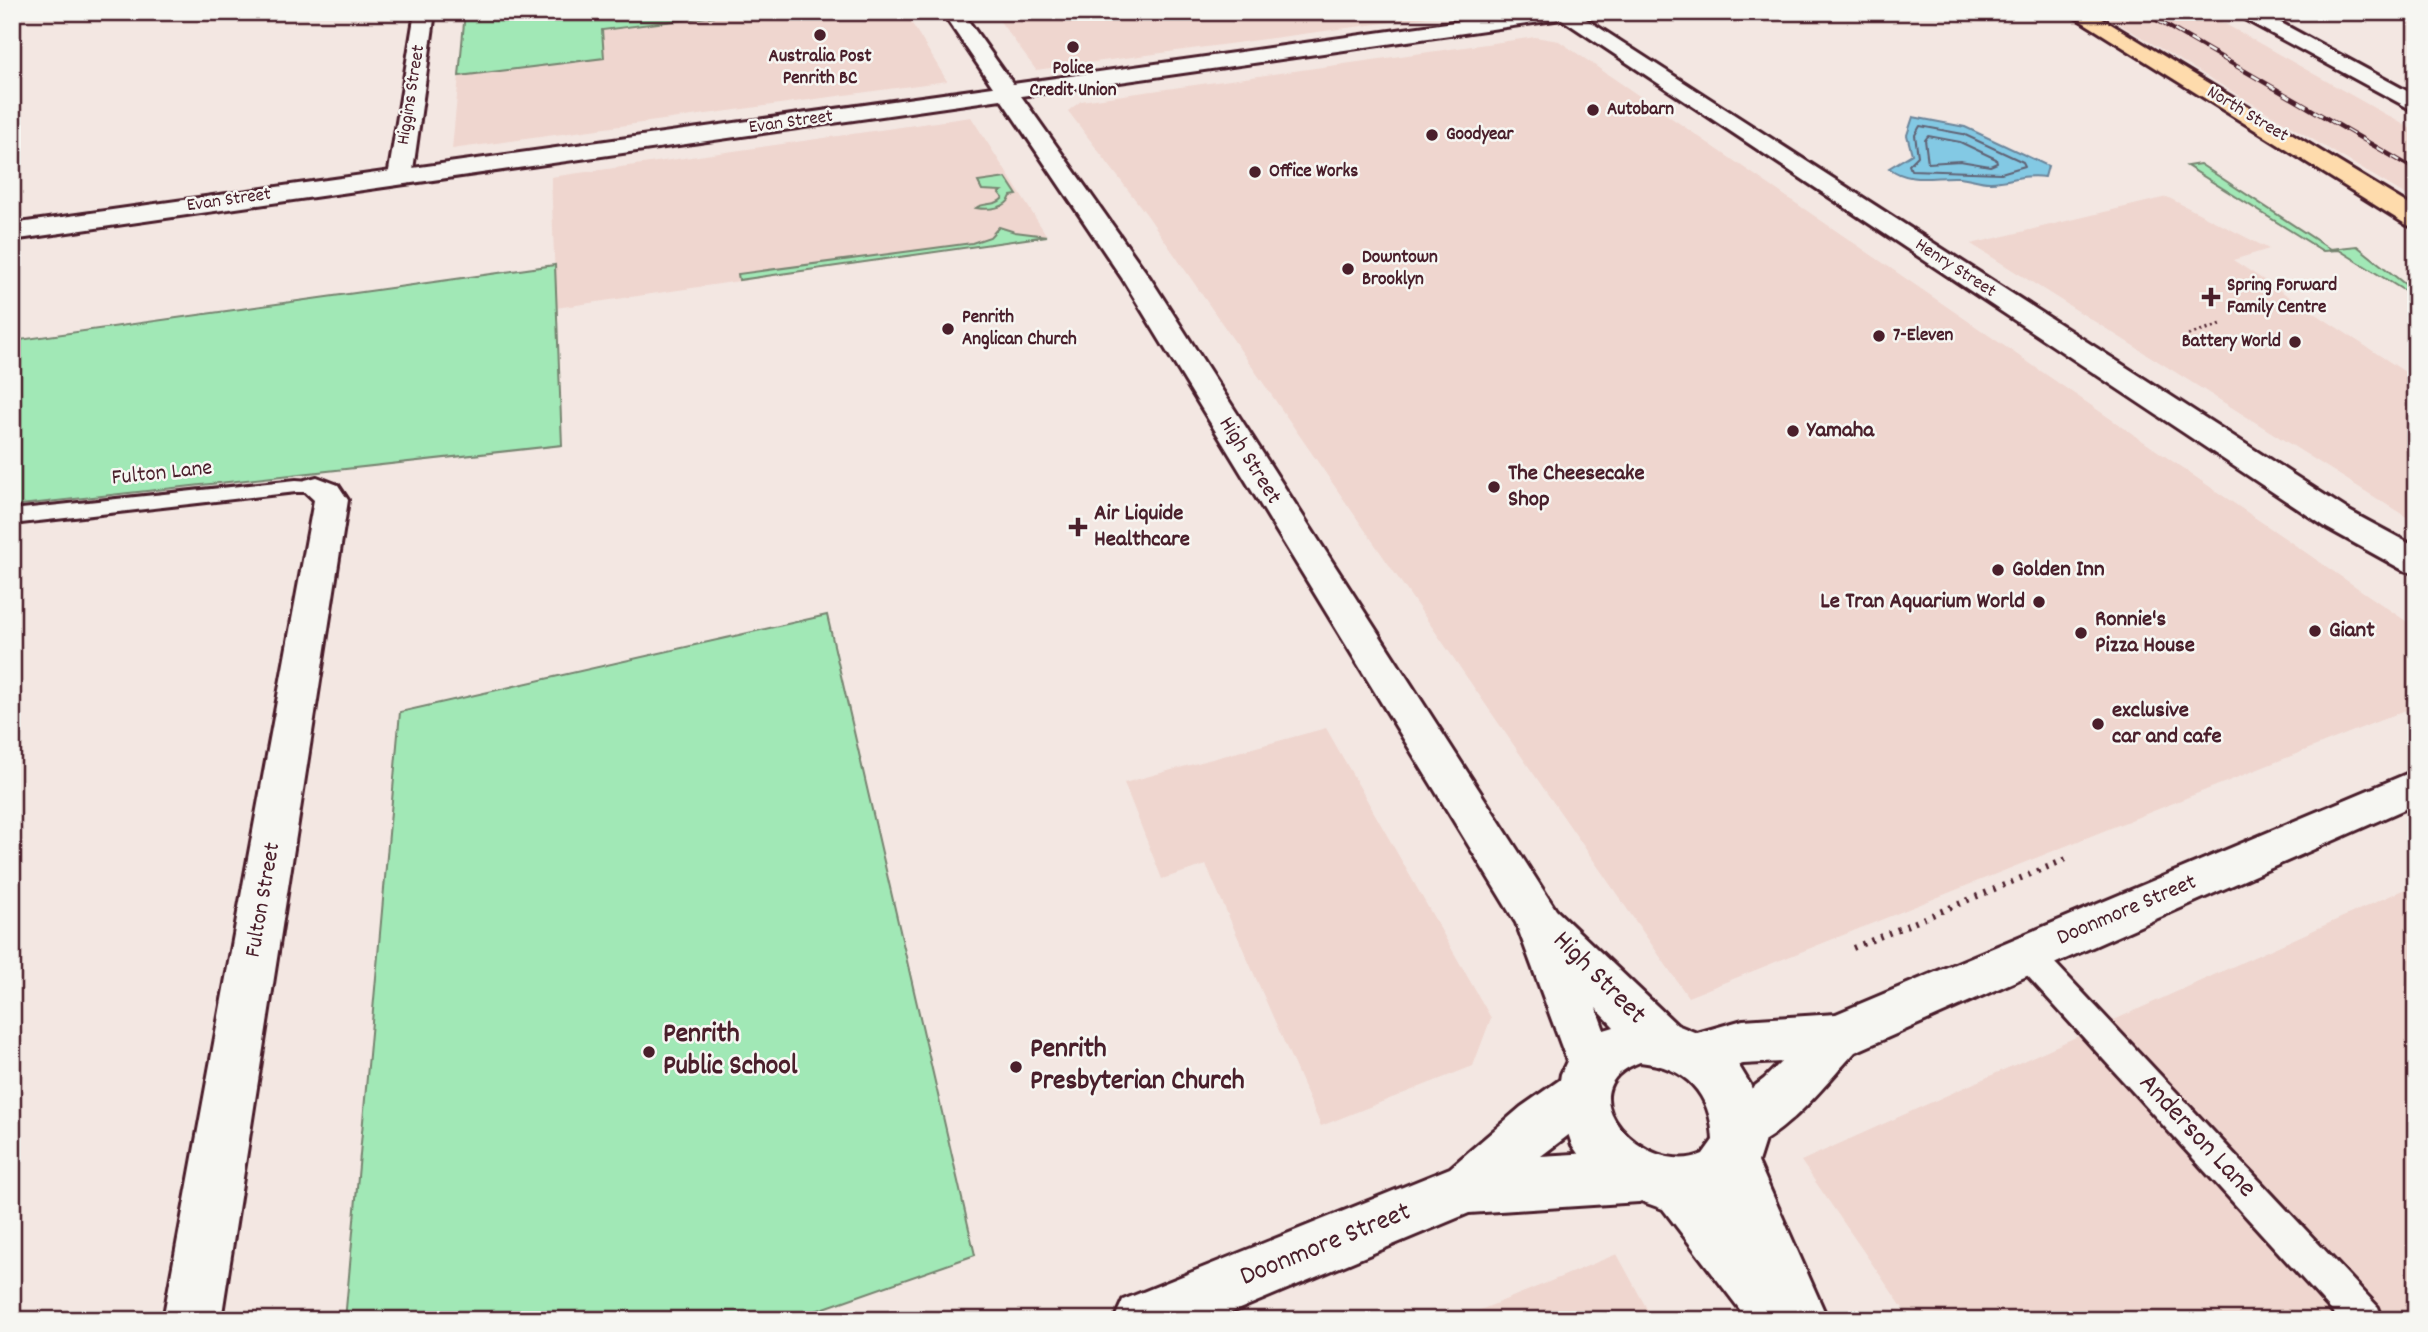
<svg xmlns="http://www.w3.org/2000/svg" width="2428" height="1332" font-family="Dekko,sans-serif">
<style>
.built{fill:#efd6cf}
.green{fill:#a1e8b6;stroke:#768470;stroke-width:2}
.water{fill:#83c9e4;stroke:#6c859a;stroke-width:2}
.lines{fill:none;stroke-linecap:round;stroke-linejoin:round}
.shore{stroke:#616375;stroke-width:2}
.service-casing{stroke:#4a1f2b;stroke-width:6}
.minor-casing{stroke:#4a1f2b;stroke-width:6}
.tertiary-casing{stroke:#4a1f2b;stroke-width:6}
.secondary-casing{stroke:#4a1f2b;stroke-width:6}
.trunk-casing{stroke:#4a1f2b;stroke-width:6}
.path-far1{stroke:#4a1f2b;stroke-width:3.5;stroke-dasharray:2 4.5;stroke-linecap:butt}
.path{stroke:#4a1f2b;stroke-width:6;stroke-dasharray:2.5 7;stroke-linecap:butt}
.service{fill:#f6f6f2;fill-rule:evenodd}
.minor{fill:#f6f6f2;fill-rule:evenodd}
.tertiary{fill:#f6f6f2;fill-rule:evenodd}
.secondary{fill:#f6f6f2;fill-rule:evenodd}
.trunk{fill:#fedbac;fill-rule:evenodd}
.rail-casing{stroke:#4a1f2b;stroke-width:4.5}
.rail{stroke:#f6f6f2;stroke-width:2.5;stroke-dasharray:9;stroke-linecap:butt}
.poi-dot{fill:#4a1f2b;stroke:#f6f6f2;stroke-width:2.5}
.labels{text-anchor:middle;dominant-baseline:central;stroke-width:5;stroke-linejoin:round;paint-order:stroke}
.far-poi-label{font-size:19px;font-weight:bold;fill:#4a1f2b;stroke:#f6f6f2;text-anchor:start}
.far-street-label{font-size:19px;fill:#4a1f2b;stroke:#f6f6f2}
.poi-label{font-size:23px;font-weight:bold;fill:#4a1f2b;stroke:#f6f6f2;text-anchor:start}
.street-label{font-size:23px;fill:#4a1f2b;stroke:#f6f6f2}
.near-street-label{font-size:28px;fill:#4a1f2b;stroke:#f6f6f2}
.near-poi-label{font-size:28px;font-weight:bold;fill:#4a1f2b;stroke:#f6f6f2;text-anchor:start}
</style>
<rect width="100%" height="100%" fill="#f3e7e2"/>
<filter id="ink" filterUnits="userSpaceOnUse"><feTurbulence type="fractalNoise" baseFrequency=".0143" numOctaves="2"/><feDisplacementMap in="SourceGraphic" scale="14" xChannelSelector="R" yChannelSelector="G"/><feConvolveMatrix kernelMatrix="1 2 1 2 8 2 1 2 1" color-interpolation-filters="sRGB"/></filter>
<g filter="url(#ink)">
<g class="built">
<path d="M465,12H905L947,81L452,149Z"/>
<path d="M993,12H1465L1036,70Z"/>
<path d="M2099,12H2204L2406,126L2416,132V201Z"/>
<path d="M1535,37L1559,41L2416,628V706L1688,997L1147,215L1068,111L1081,101Z"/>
<path d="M971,117L1047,236L556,308L551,177Z"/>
<path d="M2167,197L2269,249L2233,260L2416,379V523L1971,244Z"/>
<path d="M1326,728L1491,1018L1473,1066L1321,1126L1206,865L1162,879L1124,783Z"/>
<path d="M2416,884V1320H1911L1801,1161Z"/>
<path d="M1617,1254L1653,1320H1456Z"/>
</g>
<g class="green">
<path d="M465,12H746L602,30L604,58L459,76Z"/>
<path d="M2200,164L2330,249L2357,246L2416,293V298L2339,250L2323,251L2187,166Z"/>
<path d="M1006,178L1017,195L1011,196C1007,209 988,210 976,208C984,202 995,207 1003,198L999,193L1002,191L982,190L978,182Z"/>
<path d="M999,227L1015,232L1047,236L739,280L738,274L972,243L990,237Z"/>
<path d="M555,265L562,445L12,506V341Z"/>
<path d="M827,615L975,1255L790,1320H345L400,712Z"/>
</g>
<path class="water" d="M1913,117L1965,127L2048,166L2045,177C2022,174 2012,181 1991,182C1980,183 1969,177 1958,177C1933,176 1910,184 1889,168L1912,154L1907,135Z"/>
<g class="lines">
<g class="shore">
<path d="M1920,126L1963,134L2023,162L2025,166L2001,173L1911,170L1909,165L1918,156L1915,135Z"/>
<path d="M1928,136L1960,142L1996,159L1997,163L1990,166L1960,161L1928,163L1925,140Z"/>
</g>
<g class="service-casing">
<g id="service">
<path d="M296,480L325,482L328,487L325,492H296L12,524V510Z"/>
<path d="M2027,941L2038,945L2378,1307L2383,1320H2340L2016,963L2012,954L2016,945Z"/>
</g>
</g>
<g class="minor-casing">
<g id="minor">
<path d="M415,12H435L412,177L409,182L400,184L391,182L388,177Z"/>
<path d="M2236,12H2261L2416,96V112L2239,16Z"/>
<path d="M317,477L338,485L348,500L221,1320H163L314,500L300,487L305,480Z"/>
<path d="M2416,770V804L1855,1052C1821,1089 1788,1134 1740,1153L1722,1145L1714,1128L1722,1111L1764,1079L1781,1062L1743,1064L1694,1078L1676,1071L1669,1055L1676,1039L1743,1020L1836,1014Z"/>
<path d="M1582,1070L1600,1077L1607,1094L1600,1111L1541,1156L1639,1150L1658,1158L1666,1176L1658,1194L1639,1202L1469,1213L1213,1320H1114L1123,1300L1450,1168L1521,1107L1564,1077Z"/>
</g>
</g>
<g class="tertiary-casing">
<path id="tertiary" d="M942,12H962L1013,84L1525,12H1579L1569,18L1021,96L1150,278L1556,910L1677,1025L1709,1038L1725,1050L1739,1066L1750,1084L1764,1121L1765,1140L1758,1162L1828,1320H1748L1663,1209L1616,1192L1590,1171L1572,1145L1557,1100L1561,1074L1567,1061L1516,923L1122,278L1001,99L12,240V224L993,87ZM1596,1008L1614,1027L1604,1030ZM1640,1062C1686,1067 1711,1093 1713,1140L1703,1154C1646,1179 1561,1091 1640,1062Z"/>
</g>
<g class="secondary-casing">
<path id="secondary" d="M1551,12H1575L2351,512L2416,547V574L2403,570L2327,528Z"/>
</g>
<g class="trunk-casing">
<path id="trunk" d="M2067,12H2091L2416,209V228L2407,225Z"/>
</g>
<path class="path-far1" d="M2188,335L2222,324"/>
<path class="path" d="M1853,948L2069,858"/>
<use href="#service" class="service"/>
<use href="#minor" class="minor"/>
<use href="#tertiary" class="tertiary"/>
<use href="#secondary" class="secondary"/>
<use href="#trunk" class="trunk"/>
<g class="rail-casing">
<path id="rail" d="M2143,12L2416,170"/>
</g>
<use href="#rail" class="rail"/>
</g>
</g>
<g class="poi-dot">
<circle cx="820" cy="35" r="7"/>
<circle cx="1073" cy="47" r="7"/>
<circle cx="1593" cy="110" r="7"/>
<circle cx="1432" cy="135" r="7"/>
<circle cx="1255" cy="172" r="7"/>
<circle cx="1348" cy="269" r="7"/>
<path d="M2207.5 286.5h7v7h7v7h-7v7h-7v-7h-7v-7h7z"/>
<circle cx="948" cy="329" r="7"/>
<circle cx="1879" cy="336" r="7"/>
<circle cx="2295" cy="342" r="7"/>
<circle cx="1793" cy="431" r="7"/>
<circle cx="1494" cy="487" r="7"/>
<path d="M1074.5 516.5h7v7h7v7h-7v7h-7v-7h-7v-7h7z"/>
<circle cx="1998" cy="570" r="7"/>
<circle cx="2039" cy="602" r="7"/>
<circle cx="2315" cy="631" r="7"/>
<circle cx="2081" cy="633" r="7"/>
<circle cx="2098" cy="724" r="7"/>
<circle cx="649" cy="1052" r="7"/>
<circle cx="1016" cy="1067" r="7"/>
</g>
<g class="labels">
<g class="far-poi-label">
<text x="820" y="57" text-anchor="middle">Australia Post<tspan x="820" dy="22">Penrith BC</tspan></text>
<text x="1073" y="69" text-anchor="middle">Police<tspan x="1073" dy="22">Credit Union</tspan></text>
<text x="1607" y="110">Autobarn</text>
<text x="1446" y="135">Goodyear</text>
<text x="1269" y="172">Office Works</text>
<text x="1362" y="258">Downtown<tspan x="1362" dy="22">Brooklyn</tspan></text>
<text x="2227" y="286">Spring Forward<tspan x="2227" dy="22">Family Centre</tspan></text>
<text x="962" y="318">Penrith<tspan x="962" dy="22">Anglican Church</tspan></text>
<text x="1893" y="336">7-Eleven</text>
<text x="2281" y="342" text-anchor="end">Battery World</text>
</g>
<g class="far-street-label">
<text transform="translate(412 95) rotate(-81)">Higgins Street</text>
<text transform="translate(2247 115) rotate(31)">North Street</text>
<text transform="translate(791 123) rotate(-8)">Evan Street</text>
<text transform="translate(229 201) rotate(-8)">Evan Street</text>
<text transform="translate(1955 269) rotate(33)">Henry Street</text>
</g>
<g class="poi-label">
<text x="1807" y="431">Yamaha</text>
<text x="1508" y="474">The Cheesecake<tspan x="1508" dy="26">Shop</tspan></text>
<text x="1094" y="514">Air Liquide<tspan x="1094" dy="26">Healthcare</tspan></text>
<text x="2012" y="570">Golden Inn</text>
<text x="2025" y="602" text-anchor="end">Le Tran Aquarium World</text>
<text x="2095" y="620">Ronnie's<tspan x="2095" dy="26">Pizza House</tspan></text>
<text x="2329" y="631">Giant</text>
<text x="2112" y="711">exclusive<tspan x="2112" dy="26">car and cafe</tspan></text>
</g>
<g class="street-label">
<text transform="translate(1249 461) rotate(58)">High Street</text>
<text transform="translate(162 474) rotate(-6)">Fulton Lane</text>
<text transform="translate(264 900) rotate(-80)">Fulton Street</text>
<text transform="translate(2127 911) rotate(-23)">Doonmore Street</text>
</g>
<g class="near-street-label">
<text transform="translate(1598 979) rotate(45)">High Street</text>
<text transform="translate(2196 1137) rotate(47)">Anderson Lane</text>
<text transform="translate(1326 1246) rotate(-22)">Doonmore Street</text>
</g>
<g class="near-poi-label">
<text x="663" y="1036">Penrith<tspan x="663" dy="32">Public School</tspan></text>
<text x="1030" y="1051">Penrith<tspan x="1030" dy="32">Presbyterian Church</tspan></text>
</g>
</g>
<rect width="2428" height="1332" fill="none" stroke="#f6f6f2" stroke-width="42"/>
<rect x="21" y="21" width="2386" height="1290" fill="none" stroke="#4a1f2b" stroke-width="2.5" filter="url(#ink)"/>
</svg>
